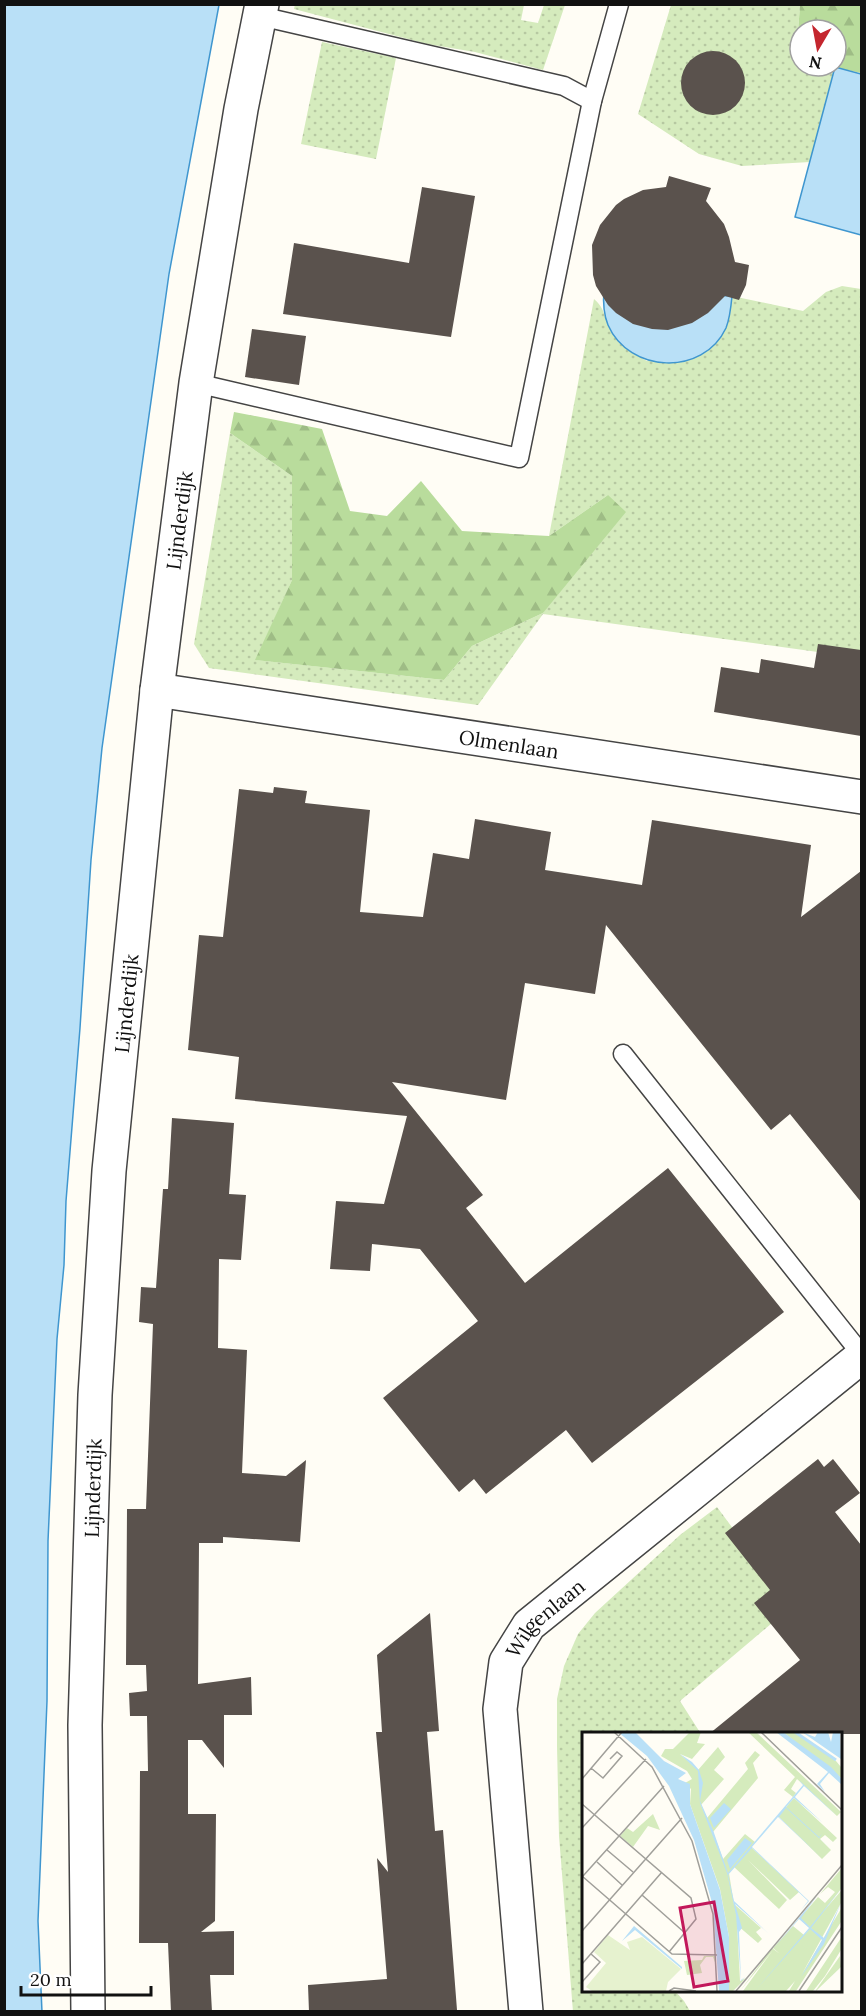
<svg xmlns="http://www.w3.org/2000/svg" width="866" height="2016" font-family="Lora,serif">
<style>
.grass{fill:url(#grass-dots)}
.forest{fill:url(#forest-firs)}
.water{fill:#b9e0f7;stroke:#3f96cf;stroke-width:1.5}
.building{fill:#5a524d}
.lines{fill:none;stroke-linecap:round;stroke-linejoin:round}
.service-casing{stroke:#444;stroke-width:21}
.minor-casing{stroke:#444;stroke-width:36}
.tertiary-casing{stroke:#444;stroke-width:36}
.service{stroke:#fff;stroke-width:18}
.minor{stroke:#fff;stroke-width:33}
.tertiary{stroke:#fff;stroke-width:33}
.labels{text-anchor:middle;dominant-baseline:central;stroke-width:6;stroke-linejoin:round;paint-order:stroke}
.street-label{font-size:20px;fill:#111;stroke:#fff}
.inset-river{fill:none;stroke:#b9e0f7;stroke-width:3}
.inset-road{fill:none;stroke:#a09f9a;stroke-width:1.5}
.view{fill:#c2185b;fill-opacity:0.15;stroke:#c2185b;stroke-width:3}
.inset-edge{fill:none;stroke:#111;stroke-width:3}
</style>
<defs>
<pattern id="grass-dots" width="8" height="8" patternUnits="userSpaceOnUse" patternTransform="scale(1.5)"><rect width="8" height="8" fill="#d5ebbd"/><path d="M2 2h.1M6 6h.1" fill="none" stroke="#b6c8a1" stroke-width="1.8" stroke-linecap="round"/></pattern>
<pattern id="forest-firs" width="22" height="20" patternUnits="userSpaceOnUse" patternTransform="scale(1.5)"><rect width="22" height="20" fill="#b9dc9c"/><path d="M5 1l3.5 6h-7zM16 11l3.5 6h-7z" fill="#9ebc85"/></pattern>
</defs>
<rect width="100%" height="100%" fill="#fffdf5"/>
<g class="grass">
<path d="M295,4L524,5L521,20L538,23L544,5H565L543,70L475,52L427,44L294,9Z"/>
<path d="M671,5H800L796,59L800,60V66L835,67L810,162L742,166L699,154L638,114Z"/>
<path d="M322,42L396,58L376,159L301,144Z"/>
<path d="M842,286L861,289V658L543,614L478,705L209,668L194,644L230,433L292,476V580L256,660L444,680L472,646L543,613L608,495L549,536L594,299C603,307 603,311 607,322C614,342 630,352 647,361L732,296L803,311L826,292Z"/>
<path d="M717,1507L791,1607L680,1701L701,1734H584V1990L675,1991L684,2001L690,2011L573,2012L559,1836L557,1746V1699L564,1666L578,1634L595,1613L680,1535Z"/>
</g>
<g class="forest">
<path d="M800,5H861V73L828,66H836V30H800V60H796Z"/>
<path d="M234,412L322,429L350,511L387,516L421,481L462,531L549,536L608,495L626,512L543,613L472,646L444,680L255,660L292,580V476L230,433Z"/>
</g>
<g class="water">
<path d="M5,4L219,5L169,274L102,748L91,860L80,1028L66,1201L64,1265L57,1339L48,1541L47,1701L38,1921L42,2012L4,2011Z"/>
<path d="M835,67L861,74V235L795,217Z"/>
<path d="M604,289L732,296C731,307 730,318 726,328C703,377 629,373 608,325C603,313 603,301 604,289Z"/>
</g>
<g class="building">
<circle cx="713" cy="83" r="32"/>
<path d="M669,176L711,188L706,201L724,224L729,237L735,262L749,265L746,285L739,300L725,296L708,313L692,323L668,330L652,329L633,324L616,313L608,305L596,286L593,275L592,245L600,225L616,205L624,199L643,190L666,187Z"/>
<path d="M422,187L475,196L451,337L283,314L294,243L409,263Z"/>
<path d="M252,329L306,336L299,385L245,377Z"/>
<path d="M818,644L861,650V736L714,712L721,667L759,673L761,659L814,668Z"/>
<path d="M274,787L307,791L305,803L370,810L360,912L423,917L433,853L469,859L475,819L551,832L545,870L642,885L652,820L811,845L801,917L861,871V1202L790,1114L771,1130L606,925L595,994L525,983L506,1100L392,1082L483,1195L466,1208L525,1283L668,1168L784,1312L592,1463L566,1430L486,1494L474,1479L459,1492L383,1398L478,1321L420,1249L372,1244L370,1271L330,1269L336,1201L384,1204L407,1116L235,1099L239,1057L188,1050L199,935L223,937L239,789L273,793Z"/>
<path d="M172,1118L234,1123L229,1194L246,1195L241,1260L219,1259L218,1348L247,1350L242,1473L286,1476L306,1460L300,1542L223,1537V1543H199L198,1684L251,1677L252,1715H224V1768L202,1740H188V1814H216L215,1921L201,1932L234,1931V1975H210L212,2012H171L168,1943H139L140,1771H148L147,1716H130L129,1693L147,1691L146,1665H126L127,1509H146L153,1324L139,1322L141,1287L156,1288L163,1189H168Z"/>
<path d="M818,1459L824,1467L833,1459L860,1493L835,1512L861,1545V1734H709L800,1660L754,1603L770,1590L725,1533Z"/>
<path d="M430,1613L439,1731L427,1732L435,1831L443,1830L457,2010L309,2012L308,1985L387,1979L377,1858L388,1872L376,1732H382L377,1655Z"/>
</g>
<g class="lines">
<g class="service-casing">
<g id="service">
<path d="M260,16L564,86L592,101"/>
<path d="M196,383L519,458L592,101L619,4"/>
<path d="M623,1054L862,1355"/>
</g>
</g>
<g class="minor-casing">
<g id="minor">
<path id="s1" d="M157,690L862,797"/>
<path id="s2" d="M526,2012L500,1709L506,1662L529,1625L862,1356"/>
</g>
</g>
<g class="tertiary-casing">
<g id="tertiary">
<path id="s3" d="M88,2012L85,1725L95,1395L109,1171L157,690L196,383L241,109L262,4"/>
</g>
</g>
<use href="#service" class="service"/>
<use href="#minor" class="minor"/>
<use href="#tertiary" class="tertiary"/>
</g>
<g class="labels">
<g class="street-label">
<text stroke="none"><textPath href="#s3" startOffset="1496">Lijnderdijk</textPath></text>
<text stroke="none"><textPath href="#s1" startOffset="356">Olmenlaan</textPath></text>
<text stroke="none"><textPath href="#s3" startOffset="1010">Lijnderdijk</textPath></text>
<text stroke="none"><textPath href="#s3" startOffset="524">Lijnderdijk</textPath></text>
<text stroke="none"><textPath href="#s2" startOffset="411">Wilgenlaan</textPath></text>
</g>
</g>
<g transform="translate(582 1732)">
<rect width="260" height="260" fill="#fffdf5"/>
<path d="M108,0H119L115,11L123,12L110,27L98,22L116,38L136,15L143,25L132,38L142,47L119,73L125,86L166,37L163,31L173,19L178,23L171,31L176,46L131,100L141,127L163,102L173,110L169,115L217,160L208,168L166,128L205,168L197,177L152,135L147,141L152,172L179,196L174,200L180,207L176,211L155,193L158,249L164,246L151,259H147V205L138,157L108,72L109,57L103,51L110,47L105,39L79,24L83,17H91ZM166,0H174L259,80L255,84L215,47L209,57L214,61L211,65L202,58L213,45ZM201,0H212L254,29L259,35V46ZM212,66L255,106L251,110L243,103L238,107L249,118L240,127L196,84ZM71,82L78,98L66,94L51,115L38,104L45,96L51,100ZM259,137V157L240,181L259,159V171L220,242L259,177V190L214,259H207L213,249L204,259H161L191,218L158,259L190,216L198,222L191,216L211,194L222,203L228,196L238,205L218,186L236,165L243,171L253,160L246,155L238,162ZM259,206V218L243,244L231,259H224ZM122,224H133L134,233L131,225H124L118,233L120,241L105,243L102,229L120,228Z" fill="#d5ebbd"/>
<path d="M258,224L259,235L234,259V258Z" fill="#d5ebbd"/>
<path d="M26,203L48,218L45,210L60,205L99,237L86,250L84,259H10L4,255L24,231L12,220Z" fill="#e6f2cf"/>
<path d="M36,0H53L82,29L104,41L96,47L108,52V72L138,158L147,205V259H137L131,174L112,108L87,54L65,24ZM194,0H201L249,35L259,46V52L247,41L238,52L243,60L235,52L246,40ZM220,0L233,5L236,0H246L249,10L251,0H258L259,27ZM98,22L110,30L117,38L121,51L118,69L131,98L146,141L221,53L217,48L255,84L222,54L213,65L241,91L212,66L204,75L237,105L240,102L237,106L250,118L204,76L197,85L240,126L196,85L170,115L227,169L219,178L226,169L170,116L146,143L152,169L187,202L153,172L160,196L157,200L159,248L163,245L159,249L154,183L145,141L118,71L116,39ZM142,71L149,77L132,96L128,86ZM163,106L170,111L148,137L145,128ZM259,157L229,196L242,206L259,171L242,212L219,245L240,208L228,197L173,259L227,196L217,187L192,216L235,164L219,186L228,195ZM52,194L100,235V237L53,198L40,209Z" fill="#b9e0f7"/>
<path class="inset-river" d="M213,0L254,28"/>
<path class="inset-road" d="M32,0L70,35L110,109L131,182L135,259M179,0L260,78M9,36L21,46L40,24L35,20L28,27M0,47L40,0M0,72L109,166L114,187L87,220M0,96L64,27M25,118L51,140M15,130L40,153M0,144L90,222L135,223M1,144L82,54M60,163L103,201M0,199L100,86M0,232L80,140M0,250L18,230L9,222M87,259L92,256L114,259M154,259L260,133M217,259L260,195"/>
<path class="view" d="M132,170L146,249L112,255L98,176Z"/>
<rect width="260" height="260" class="inset-edge"/>
</g>
<rect width="866" height="2016" fill="none" stroke="#111111" stroke-width="12"/>
<g transform="translate(818 48) rotate(190)"><circle r="28" fill="#ffffff" stroke="#a0a0a0" stroke-width="1.5"/>
<path d="M0-4.5L10 22L0 15L-10 22Z" fill="#c4262e"/>
<text y="-9" font-size="16" font-weight="bold" text-anchor="middle" fill="#111111">N</text>
</g>
<path d="M21 1986v9h130v-9" fill="none" stroke="#111111" stroke-width="3"/>
<text x="30" y="1986" font-size="18" fill="#111111" stroke="#ffffff" stroke-width="4.5" paint-order="stroke">20 m</text>
</svg>
